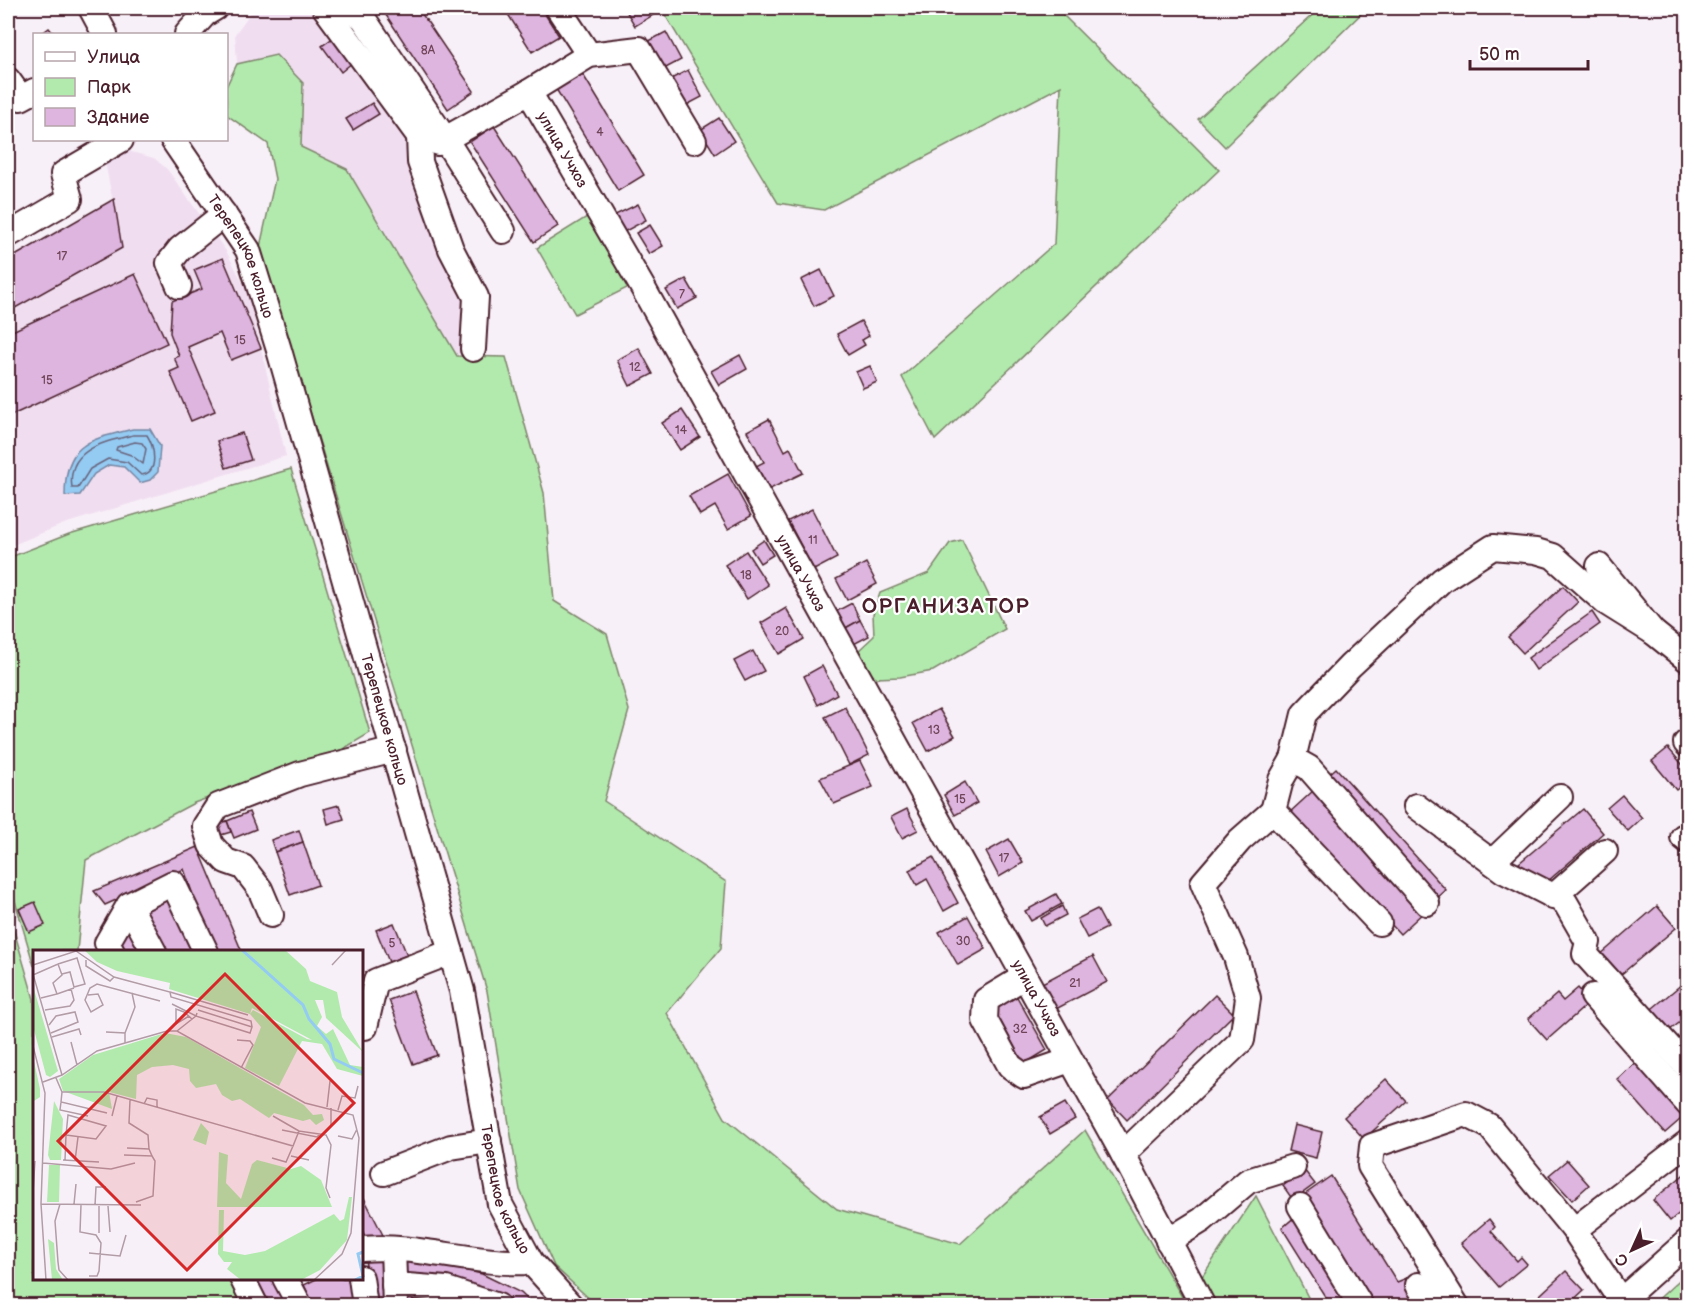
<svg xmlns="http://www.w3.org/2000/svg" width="1695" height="1313" font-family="'Balsamiq Sans',sans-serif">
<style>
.built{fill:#f0def0}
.green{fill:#b2eaad;stroke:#7e846c;stroke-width:1.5}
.water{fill:#94cbf3;stroke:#7686a3;stroke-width:1.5}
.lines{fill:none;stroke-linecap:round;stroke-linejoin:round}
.shore{stroke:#68647b;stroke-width:1.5}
.building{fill:#ddb5de;stroke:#4a1f2b;stroke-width:1.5}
.minor-casing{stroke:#4a1f2b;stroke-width:28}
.minor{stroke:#fff;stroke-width:24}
.labels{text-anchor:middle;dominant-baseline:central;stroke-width:4.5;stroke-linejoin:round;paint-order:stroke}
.number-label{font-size:12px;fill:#6f4458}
.street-label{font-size:15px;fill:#4a1f2b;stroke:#fff}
.district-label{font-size:21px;font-weight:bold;letter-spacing:1.5px;fill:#4a1f2b;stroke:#fff}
.inset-river{fill:none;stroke:#94cbf3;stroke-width:3}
.inset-road{fill:none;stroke:#b29ca6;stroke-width:1.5}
.view{fill:#d62828;fill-opacity:0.15;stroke:#d62828;stroke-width:3}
.inset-edge{fill:none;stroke:#4a1f2b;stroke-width:3}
</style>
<rect width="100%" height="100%" fill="#f8f0f8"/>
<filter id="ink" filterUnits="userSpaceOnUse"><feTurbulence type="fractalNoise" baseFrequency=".0167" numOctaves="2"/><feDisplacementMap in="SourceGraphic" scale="12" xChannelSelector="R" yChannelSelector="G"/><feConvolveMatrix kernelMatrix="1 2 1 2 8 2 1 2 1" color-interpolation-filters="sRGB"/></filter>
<g filter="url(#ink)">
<g class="built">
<path d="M254,8H314L408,128L411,161L425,215L470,300L467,339L457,356L347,169L301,147L303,83L276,55L237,64L235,34Z"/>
<path d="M113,147L154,158L167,169L226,251L248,292L286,456L64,524L8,547V310L122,248L104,157Z"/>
</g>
<g class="green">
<path d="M661,8H1056L1219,170L935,440L902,377L1054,244L1061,86L824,210L778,203Z"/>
<path d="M1320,8H1367L1225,147L1198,119Z"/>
<path d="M276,55L303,83L301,147L347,169L457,356L506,357L544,493L554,601L607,634L629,710L604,801L726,882L721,948L667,1013L725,1118L837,1209L960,1244L1085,1130L1185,1302L1256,1196L1312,1305H596L554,1266L520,1190L487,991L260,247L275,179L268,144L227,115L226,87L237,64Z"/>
<path d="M590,215L629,287L575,314L537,248Z"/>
<path d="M291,469L370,733L343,749L194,803L86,860L77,951L34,952V966L8,877V558L69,534Z"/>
<path d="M962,540L1005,629L933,671L900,677L876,678L858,662L856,653L874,636L873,614L880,593L929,573L950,543Z"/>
<path d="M8,910L34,999V1278L231,1279L247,1305H8Z"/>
<path d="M1687,1273V1305H1652Z"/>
</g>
<path class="water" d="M133,429H150L160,446L158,472L150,480L140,483L124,467L109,465L94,474L80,495L65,496C65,443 88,440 133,429Z"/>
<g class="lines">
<g class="shore">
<path d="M133,435H147C154,446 160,473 141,475L127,462L108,459L90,469L78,488H72C66,449 104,442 133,435Z"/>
<path d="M135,442L142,443L146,449L143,464L131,455L116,450L117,447Z"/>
</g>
</g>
<g class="building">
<path d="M384,8H418L474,91L448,109L382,9Z"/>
<path d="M504,8H541L559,36L532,52Z"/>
<path d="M628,8H656L658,12L635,26L625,9Z"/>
<path d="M49,28L54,34H41Z"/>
<path d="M666,32L681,60L664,69L649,41Z"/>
<path d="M334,37L353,62L341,72L322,46Z"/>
<path d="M688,70L702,97L683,107L669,80Z"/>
<path d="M582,73L644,175L618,191L556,89Z"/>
<path d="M372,103L379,114L353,130L346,119Z"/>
<path d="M719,118L734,141L715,154L700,130Z"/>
<path d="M494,126L558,226L534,242L470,142Z"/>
<path d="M114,199L122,248L8,312V260Z"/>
<path d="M638,204L646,220L620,234L611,217Z"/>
<path d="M650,225L663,246L649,254L636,233Z"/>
<path d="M223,258L261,348L231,360L220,333L188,347L215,411L191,421L170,372L179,368L174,358L179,356L170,333L172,301L202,289L194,270Z"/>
<path d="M821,270L834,296L814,306L801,280Z"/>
<path d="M135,274L167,343L8,417V333Z"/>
<path d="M686,279L697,298L677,309L666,290Z"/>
<path d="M861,321L869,336L862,340L865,345L848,355L837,334Z"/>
<path d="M639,348L653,374L630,386L617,360Z"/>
<path d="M740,355L747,369L719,385L711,371Z"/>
<path d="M870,366L877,382L863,388L856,372Z"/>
<path d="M682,410L700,437L680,450L662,423Z"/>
<path d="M769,419L785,451L790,448L803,473L768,490L756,466L764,462L747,431Z"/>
<path d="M242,433L251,460L226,468L217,441Z"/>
<path d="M728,474L751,516L728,529L715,506L700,515L689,496Z"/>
<path d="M812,509L837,558L814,570L788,521Z"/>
<path d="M764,540L773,555L760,563L751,549Z"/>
<path d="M746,551L768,585L747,599L725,565Z"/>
<path d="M866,563L877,584L847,600L836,579Z"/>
<path d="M1563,586L1578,602L1523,653L1508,637Z"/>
<path d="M852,603L860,620L842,630L833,613Z"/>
<path d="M786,608L804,639L779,654L761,623Z"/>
<path d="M1592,612L1600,624L1536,670L1528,658Z"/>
<path d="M860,620L869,636L850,646L842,630Z"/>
<path d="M753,651L764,671L745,681L734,661Z"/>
<path d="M822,666L837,694L818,705L804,676Z"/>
<path d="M845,707L869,755L849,765L825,717Z"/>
<path d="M939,709L955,736L928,751L913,723Z"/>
<path d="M1668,748L1688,771V780L1676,790L1652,761Z"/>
<path d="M860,761L873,787L834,804L820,778Z"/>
<path d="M1336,768L1446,890L1434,901L1324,779Z"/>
<path d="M965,782L977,803L955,815L944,795Z"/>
<path d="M1314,790L1425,911L1400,934L1289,813Z"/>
<path d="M1622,795L1642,818L1628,831L1607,808Z"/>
<path d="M339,805L344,819L328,824L324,809Z"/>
<path d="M907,809L918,830L902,838L891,817Z"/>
<path d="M1583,809L1603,833L1540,888L1519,863Z"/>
<path d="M249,812L256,829L234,838L227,821Z"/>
<path d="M227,821L231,832L214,837L210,827Z"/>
<path d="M299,830L303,842L275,852L271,840Z"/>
<path d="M1009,839L1023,863L999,877L986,852Z"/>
<path d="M303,842L318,885L290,895L275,852Z"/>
<path d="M198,847L242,952H220L204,927L184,869L105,905L94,891Z"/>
<path d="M933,857L958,903L944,911L927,879L917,885L909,870Z"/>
<path d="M1056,894L1062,904L1031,921L1025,911Z"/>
<path d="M169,896L198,952H163L141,910Z"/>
<path d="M35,902L45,925L29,932L19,909Z"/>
<path d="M1062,906L1066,915L1045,926L1041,918Z"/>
<path d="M1657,906L1676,928L1618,977L1600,955Z"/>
<path d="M1097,909L1107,928L1087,938L1077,919Z"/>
<path d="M968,916L986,949L958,965L939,932Z"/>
<path d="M394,923L407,955L389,962L376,930Z"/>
<path d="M130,927L144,952H123L117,940Z"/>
<path d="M1093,956L1107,982L1056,1009L1042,983Z"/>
<path d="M1688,979V1016L1665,1034L1648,1012Z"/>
<path d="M1578,988L1590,1002L1547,1040L1528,1019L1557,994L1563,1001Z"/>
<path d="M413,991L437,1055L413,1064L389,1000Z"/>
<path d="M1016,995L1047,1050L1024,1064L993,1008Z"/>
<path d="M1215,995L1234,1014L1127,1120L1108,1100Z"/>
<path d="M1640,1059L1688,1113L1665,1133L1617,1079Z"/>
<path d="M1386,1079L1406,1101L1364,1139L1344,1117Z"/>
<path d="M1065,1103L1075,1119L1050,1134L1040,1117Z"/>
<path d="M1294,1125L1322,1132L1316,1158L1288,1151Z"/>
<path d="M1567,1160L1589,1185L1572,1200L1549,1175Z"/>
<path d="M1304,1170L1315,1184L1293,1200L1283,1186Z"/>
<path d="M1688,1171V1206L1670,1221L1653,1200Z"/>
<path d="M1331,1176L1397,1282L1407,1278L1423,1306H1371L1304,1195Z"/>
<path d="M362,1194L383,1235L367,1241L362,1230Z"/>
<path d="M1296,1216L1350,1306H1331L1282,1228Z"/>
<path d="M1489,1219L1495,1227L1491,1231L1517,1261L1521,1257L1527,1264L1499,1287L1461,1243Z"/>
<path d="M382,1254L388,1306H371L365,1258Z"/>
<path d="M402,1256L482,1274L521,1293L529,1301L527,1306H506L402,1276Z"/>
<path d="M1566,1271L1584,1290L1567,1306H1528Z"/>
<path d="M249,1278H275L290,1306H264Z"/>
<path d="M318,1278H348L355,1306H314L304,1285Z"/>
<path d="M403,1295L435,1297L437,1306H403Z"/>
</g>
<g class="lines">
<g class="minor-casing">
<g id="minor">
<path d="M91,8L105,34"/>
<path id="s1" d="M325,8L419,136L438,143L529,92L643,288L1123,1154L1203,1306"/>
<path d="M349,8L363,18L445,139L503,231"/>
<path d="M558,8L589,55"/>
<path d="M187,34L205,14L215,8"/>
<path d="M8,80L21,98L34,91"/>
<path d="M529,92L589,55L639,49L694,141"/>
<path d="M419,136L420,162L451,249L476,297L473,349"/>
<path id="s2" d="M173,140L248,250L279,350L462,991L500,1204L531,1262L571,1306"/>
<path d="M8,235L70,199L63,174L121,140"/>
<path d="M179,286L169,263L180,249L224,214"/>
<path d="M1599,566L1653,632L1688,660"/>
<path d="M1686,743L1688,745"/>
<path d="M1293,759L1304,714L1350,666L1442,580L1493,547L1536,551L1553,556L1605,602L1653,632"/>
<path d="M1416,806L1504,871L1565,902L1588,942L1585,954L1688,1068"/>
<path d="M1683,837L1688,841"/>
<path d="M1492,862L1560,797"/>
<path d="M1553,897L1605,851"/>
<path d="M129,905L154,952"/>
<path d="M271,915L260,889L243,867L226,861L211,845L205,826L218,806L300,774L394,750"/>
<path d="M1379,923L1273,811L1281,780L1293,759L1309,768L1427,903"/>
<path d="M112,952L107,943L129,905L173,883L206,952"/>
<path d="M1024,977L986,1000L985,1020L1010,1066L1024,1076L1070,1060"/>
<path d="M1593,996L1688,1104"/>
<path d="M365,1027L376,981L451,952"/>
<path d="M1123,1154L1242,1040L1248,998L1236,957L1203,883L1240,840L1273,811"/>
<path d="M384,1173L451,1147L489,1141"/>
<path d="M1300,1206L1361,1306"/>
<path d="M1574,1230L1688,1142"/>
<path d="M1168,1241L1202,1220L1248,1181L1293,1167"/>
<path d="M362,1249C418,1244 474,1265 531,1262"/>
<path d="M393,1249L395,1306"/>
<path d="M242,1278L256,1306"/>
<path d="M285,1278L300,1306"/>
<path d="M361,1278L365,1306"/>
<path d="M394,1285L446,1289L498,1306"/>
<path d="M1418,1285L1431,1306"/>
<path d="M1457,1306L1370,1166L1372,1146L1466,1114L1489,1126L1574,1230L1621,1301"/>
<path d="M1615,1306L1688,1241"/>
</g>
</g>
<use href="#minor" class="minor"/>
</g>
</g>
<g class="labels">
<g class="number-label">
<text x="428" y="50">8А</text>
<text x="600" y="132">4</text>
<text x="62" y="256">17</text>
<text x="682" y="294">7</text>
<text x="240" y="340">15</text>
<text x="635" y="367">12</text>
<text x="47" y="380">15</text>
<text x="681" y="430">14</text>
<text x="813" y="540">11</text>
<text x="746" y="575">18</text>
<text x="782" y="631">20</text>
<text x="934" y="730">13</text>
<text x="960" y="799">15</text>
<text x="1004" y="858">17</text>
<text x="963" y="941">30</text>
<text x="392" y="943">5</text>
<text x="1075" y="983">21</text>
<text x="1020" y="1029">32</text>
</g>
<g class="street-label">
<text stroke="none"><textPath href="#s1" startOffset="350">улица Учхоз</textPath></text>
<text stroke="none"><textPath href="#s2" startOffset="136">Терепецкое кольцо</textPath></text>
<text stroke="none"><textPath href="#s1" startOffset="836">улица Учхоз</textPath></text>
<text stroke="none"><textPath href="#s2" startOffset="622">Терепецкое кольцо</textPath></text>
<text stroke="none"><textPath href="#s1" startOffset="1322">улица Учхоз</textPath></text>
<text stroke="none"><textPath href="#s2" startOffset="1108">Терепецкое кольцо</textPath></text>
</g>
<g class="district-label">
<text x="946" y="606">ОРГАНИЗАТОР</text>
</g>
</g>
<g transform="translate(33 950)">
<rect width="330" height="330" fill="#f8f0f8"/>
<path d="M51,0H252L273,19L277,31L304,42L309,67L330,102L293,68L290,50H282L289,67L284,76L293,84L300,79L317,115L330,117V126L304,119L289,94L269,91L246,136L212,118L228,77L217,64L220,60L274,89L279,90L219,58L217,64L136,39L137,33L84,21L64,12ZM0,36L25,121L17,127L13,125L0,76ZM132,83L153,87L271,155L280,165L289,164L291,170L283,175L277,169L270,171L241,163L236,168L207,149L199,151L189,145L183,134L163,138L157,131L156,119L140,115L119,117L104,125L103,149L76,142L79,159L30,141L26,129L60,105ZM0,107L7,139V147L1,151ZM21,151L30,169L28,210H17L15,205ZM168,173L176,182L173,195L160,190ZM186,202L195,205L193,233L208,249L219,214L224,210L258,219L268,216L288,230L299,257H184ZM16,215H27L26,252H14ZM316,247H319L314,290L287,320L268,330H208L194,319L199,312H191L185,304L186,260H191L190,301L212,305L232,301L301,264L307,271L311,269ZM15,289L21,293L23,319L30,330H19Z" fill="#b2eaad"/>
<path class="inset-river" d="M209,0L270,55L276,69L297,94L301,109L330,123M322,330L330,326L325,304L330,302"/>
<path class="inset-road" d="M53,10V16L77,31L81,27M25,14L44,8L52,34L41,37L37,22L29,24M0,15L43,1L81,27L137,42L138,47L218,71L219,77L217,83L163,66L144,81M299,15L313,0M0,24L29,125M0,25L25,14L29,25L20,33L24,44L8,48M137,42L215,65M24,44L41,38M55,45L65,44L70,55L58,62L52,50L57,38L64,34L127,51M139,54L163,66L164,63M12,60L37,56L41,50L38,39M165,60L219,77M156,66L143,74V59L151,62L159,69M16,75L23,66L42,62L45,72L18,83M73,82L92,83V93M92,83L102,57L99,43M19,87L46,79L48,85M204,90L217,91L220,95L208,118M38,92L44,115M0,96L12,143L8,254L13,330M23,128L29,142H71L260,196L266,181L293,185L298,195L293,238L297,248M10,132L29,125L64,101L134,81H144L272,153L320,165L326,188L318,283L309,304L281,330M29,142L28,152L74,163M97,150L96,173L115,185L116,199M28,152L27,160L55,166M111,154L114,148L124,150V158M294,157L297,131M305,160L309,146L322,148L325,136M79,166L84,146M240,166L266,181M249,180L284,187L287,184M290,185L298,176V158M305,186L319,189L324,179M91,205L119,206L116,199L94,198M258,206L276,210M239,208L253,212L260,196M30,210L66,212M32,210L33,185L35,165L73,176L63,189L33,185M42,211L45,187M10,213L78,219L102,213M0,242L2,211M103,252L120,246L122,211L119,206M8,254L108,255M27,254L22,271L25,312L26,320L35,330M41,254L43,234M48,255L47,282L63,285L68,293L66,321L64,326H56M62,255L63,237H73M66,256V283M75,256L77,282M56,303L87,306L93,285"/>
<path class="view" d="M192,24L321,153L154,320L25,191Z"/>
<rect width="330" height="330" class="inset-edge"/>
</g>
<rect width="1695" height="1313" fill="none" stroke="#fff" stroke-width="30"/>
<rect x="15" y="15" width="1665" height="1283" fill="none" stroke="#4a1f2b" stroke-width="2" filter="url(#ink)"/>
<rect x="33" y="33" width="195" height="108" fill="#ffffff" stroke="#b7a5aa" stroke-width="1.5"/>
<rect x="45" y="52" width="30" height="9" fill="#ffffff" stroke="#b7a5aa" stroke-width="1.5"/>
<text x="87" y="63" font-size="18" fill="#4a1f2b">Улица</text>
<rect x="45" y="78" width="30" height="18" fill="#b2eaad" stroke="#b7a5aa" stroke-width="1.5"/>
<text x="87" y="93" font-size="18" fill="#4a1f2b">Парк</text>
<rect x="45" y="108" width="30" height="18" fill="#ddb5de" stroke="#b7a5aa" stroke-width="1.5"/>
<text x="87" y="123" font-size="18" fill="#4a1f2b">Здание</text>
<g transform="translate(1632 1250) rotate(225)" stroke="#ffffff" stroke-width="4.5" paint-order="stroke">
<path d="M0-4.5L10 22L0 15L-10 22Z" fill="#4a1f2b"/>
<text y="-9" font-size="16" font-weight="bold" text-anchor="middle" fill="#4a1f2b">С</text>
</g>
<path d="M1470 60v9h118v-9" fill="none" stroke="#4a1f2b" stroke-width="3"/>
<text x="1479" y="60" font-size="18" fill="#4a1f2b" stroke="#ffffff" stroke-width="4.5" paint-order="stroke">50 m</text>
</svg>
